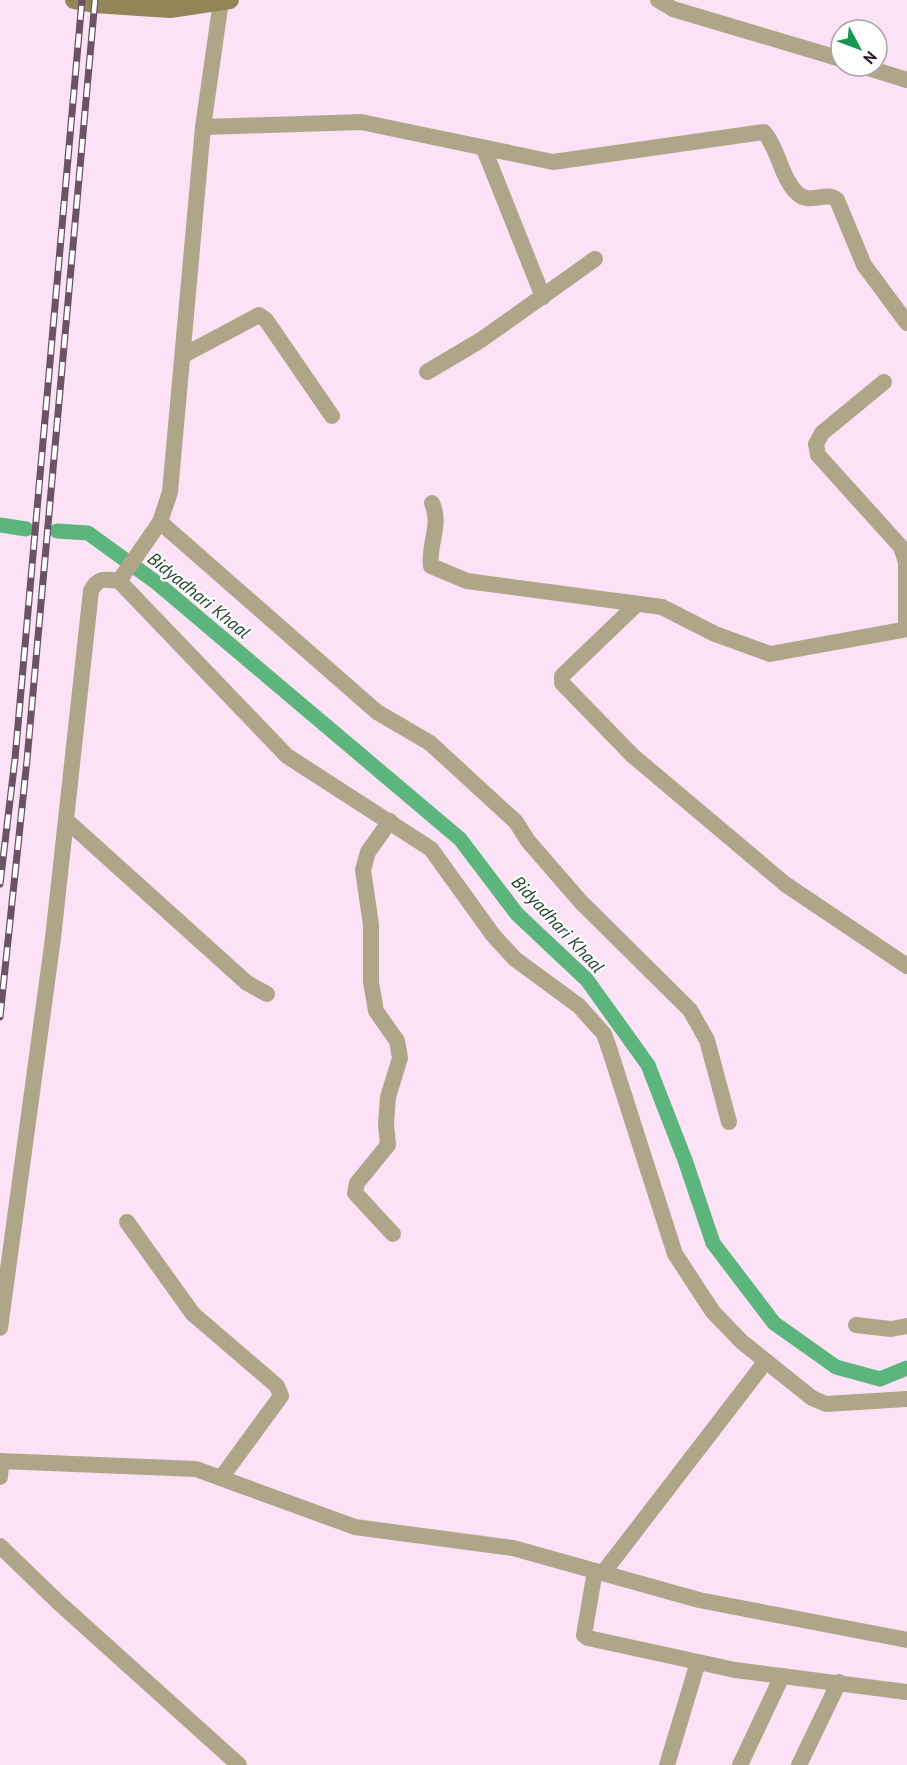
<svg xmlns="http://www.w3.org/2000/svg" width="907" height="1765" font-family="'PT Sans',sans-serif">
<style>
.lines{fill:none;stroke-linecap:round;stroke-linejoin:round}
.canal{stroke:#5cb57c;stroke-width:15}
.street{stroke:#afa689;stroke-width:16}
.secondary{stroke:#928558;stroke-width:18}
.rail-casing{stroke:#6b5366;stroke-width:7}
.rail{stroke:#fff;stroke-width:4.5;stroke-dasharray:14;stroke-linecap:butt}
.labels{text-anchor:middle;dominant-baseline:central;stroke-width:4.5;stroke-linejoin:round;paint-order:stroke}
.water-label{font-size:18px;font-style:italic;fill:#193f27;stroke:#fff}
</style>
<rect width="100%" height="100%" fill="#fce2f6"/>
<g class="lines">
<g class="canal">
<path d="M0,525L26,529"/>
<path d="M57,531L88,533L157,583L460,839L517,914L587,980L648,1065L685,1160L713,1243L774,1323L836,1367L880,1379L907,1368"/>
</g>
<g class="street">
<path d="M658,0L673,9L841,59"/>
<path d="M862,66L907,80"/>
<path d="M203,127L361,122L553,162L764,132C779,149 781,179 798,194C810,205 827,190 837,200L864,265L907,323"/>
<path d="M484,149L543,297"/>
<path d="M184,355L259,315L266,320L332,416"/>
<path d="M427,372L481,340L595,259"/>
<path d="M884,382L822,433L816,444L818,455L901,547L906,562V629"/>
<path d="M432,503C442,526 428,543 431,566L467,581L662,607L715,634L770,654L907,629"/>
<path d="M160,522L377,712L430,743L516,822L528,841L581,902L690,1010L707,1040L729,1122"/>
<path d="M119,581L160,522L170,492L203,127L221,1"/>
<path d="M637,604L562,676V683L633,756L785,884L907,966"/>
<path d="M66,820L247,983L267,994"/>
<path d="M390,821L368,852L363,870L371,925V982L376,1011L397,1041L400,1058L388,1097L386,1124L388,1145L357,1183L355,1193L393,1234"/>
<path d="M127,1222L193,1314L277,1386L281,1396L221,1478"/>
<path d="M856,1325L891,1329L907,1326"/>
<path d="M0,1328L53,938L91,591C98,577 105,579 119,581L287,756L431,849L493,935L515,959L579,1006L604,1034L609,1048L675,1254L713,1312L742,1342L812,1398L826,1404L907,1399"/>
<path d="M0,1461L196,1469L355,1527L513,1548L699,1600L907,1640"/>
<path d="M0,1477L1,1461"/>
<path d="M0,1546L58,1602L239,1765"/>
<path d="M595,1571L584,1635L588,1638L735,1670L907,1692"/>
<path d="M603,1573L766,1361"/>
<path d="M667,1765L698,1662"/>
<path d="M740,1765L782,1676"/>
<path d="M799,1765L839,1682"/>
</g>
<path class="secondary" d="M74,0L94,4L170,9L230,0"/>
<g class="rail-casing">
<g id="rail">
<path d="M0,884L15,759L82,0"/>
<path d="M0,1017L27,760L95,0"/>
</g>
</g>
<use href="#rail" class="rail"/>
</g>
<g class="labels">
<g class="water-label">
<text transform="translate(199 595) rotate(39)">Bidyadhari Khaal</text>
<text transform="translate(558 924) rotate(47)">Bidyadhari Khaal</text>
</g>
</g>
<g transform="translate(859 48) rotate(131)"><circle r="28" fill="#ffffff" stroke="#a9a1a8" stroke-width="1.5"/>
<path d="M0-4.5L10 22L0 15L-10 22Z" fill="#169755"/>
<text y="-9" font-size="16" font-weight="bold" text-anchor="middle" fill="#291325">N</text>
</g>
</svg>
